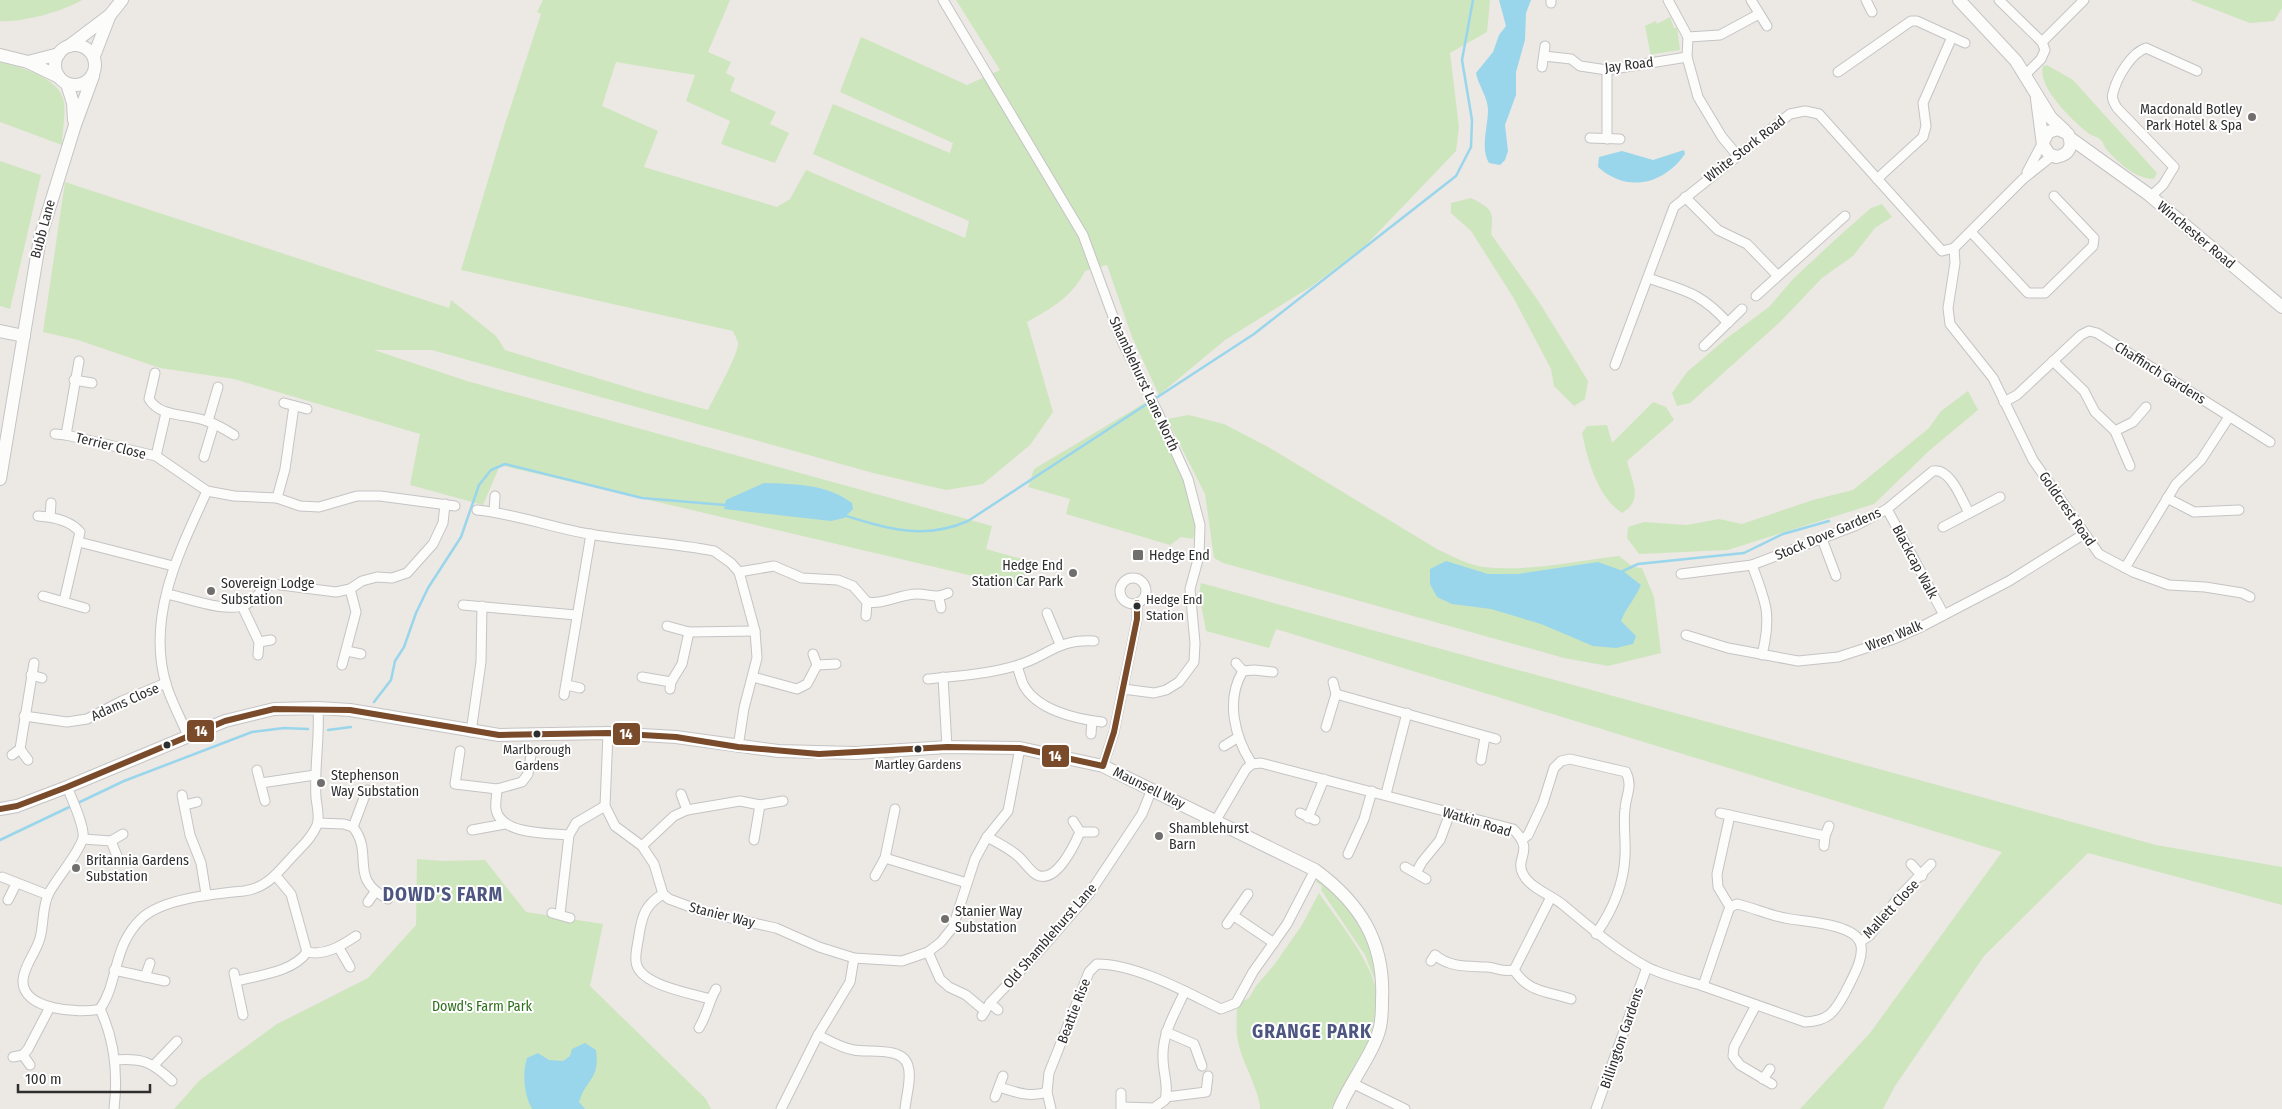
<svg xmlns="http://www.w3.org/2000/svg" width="2282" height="1109" font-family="'Fira Sans Condensed',sans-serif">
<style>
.green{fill:#cee6be}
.water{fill:#99d6ec}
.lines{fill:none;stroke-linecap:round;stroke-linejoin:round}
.stream{stroke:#99d6ec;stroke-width:2.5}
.street-casing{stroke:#c5c4c5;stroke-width:11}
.secondary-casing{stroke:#c5c4c5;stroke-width:14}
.street{stroke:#fcfcfb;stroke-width:9}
.secondary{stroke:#fcfcfb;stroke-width:12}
.bus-1-casing{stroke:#fff;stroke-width:10}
.bus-1{stroke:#7a4b2a;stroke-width:6}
.poi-dot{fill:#706f6e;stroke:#fff;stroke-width:2}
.bus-dot{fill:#2e2e2e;stroke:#fff;stroke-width:2}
.labels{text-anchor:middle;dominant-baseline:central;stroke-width:4;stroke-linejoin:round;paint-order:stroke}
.bus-label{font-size:13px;fill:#2e2e2e;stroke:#fff}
.street-label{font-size:14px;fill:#2e2e2e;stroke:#fff}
.poi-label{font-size:14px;fill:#2e2e2e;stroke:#fff;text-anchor:start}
.park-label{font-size:14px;fill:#2c6e1b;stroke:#fff}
.district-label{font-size:19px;font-weight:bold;letter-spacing:1px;fill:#4d5680;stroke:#fff}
.line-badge{stroke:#fff;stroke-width:2}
.badge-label{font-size:14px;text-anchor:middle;font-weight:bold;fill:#fff}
</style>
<rect width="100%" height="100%" fill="#ece8e4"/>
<g class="green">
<path d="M0,0H82C64,11 21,23 0,21Z"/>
<path d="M543,0H730L708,52L731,62L726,73L735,78L730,91L776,112L770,124L789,133L775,163L721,144L730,121L686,101L695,75L616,62L602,106L658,131L644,167L777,207L790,199L806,170L965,238L969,221L813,154L833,104L950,153L953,143L840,92L861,37L967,85L1000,70L956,0H1490L1487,32L1450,53L1459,127L1456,151L1365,246L1312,286L1225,340L1159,395L1132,337L1107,265L1085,271C1072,297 1052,308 1027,322L1053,412L1030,445L983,484L946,490L873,473L432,350H374L467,381L992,526L986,549L1029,561L1023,582L1007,584L500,465L483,505L410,485L420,434L234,379L160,368L78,340L43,332L65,182L449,308L451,300L496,336L505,350L646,393L708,410C714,397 740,352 738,342C737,339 734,334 733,331L461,270L505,124L541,14L537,12Z"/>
<path d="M2190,0H2282V8L2274,21L2250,23Z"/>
<path d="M1670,17L1674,28H1677L1680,50L1654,54L1651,57L1645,26L1656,21L1657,24Z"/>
<path d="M0,62C20,67 60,77 64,102C66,115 62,132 62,145L0,122Z"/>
<path d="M2047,65L2073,80L2157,173L2154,179C2136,179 2119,163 2107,150C2104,147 2104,143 2101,140C2098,137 2092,136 2088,133C2072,120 2037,87 2043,66Z"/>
<path d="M0,161L41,175L10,309L0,306Z"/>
<path d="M1471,198C1492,209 1494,210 1491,234L1539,302L1588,381L1585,399L1574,406L1554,386L1551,369L1513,297L1471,231L1451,213V203Z"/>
<path d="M1882,204L1892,217L1875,228L1853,256L1822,278L1780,322L1690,403L1677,406L1672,393L1687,372L1727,338L1769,307L1793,279L1837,238L1871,208Z"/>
<path d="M1968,391L1978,410L1930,450L1874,504L1728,550L1639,554L1627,538L1628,527L1644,522L1687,525L1719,519L1742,524L1813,500L1853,490L1929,428L1941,411Z"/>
<path d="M1148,401L1183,478L1196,524L1193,539L1181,537L1170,545L1066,514L1070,499L1028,487L1034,469Z"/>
<path d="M1653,402L1666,407L1674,420L1627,461C1632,482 1644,500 1622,513C1597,496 1588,461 1582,433L1587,426L1607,425L1612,443Z"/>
<path d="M1189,415L1224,424L1270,448L1437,549C1452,556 1468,565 1484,567C1528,572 1576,561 1619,556L1633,567L1642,568L1654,597L1661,653L1608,666L1564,658L1223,563L1214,558L1205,494L1167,419Z"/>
<path d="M1201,583L2156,845L2282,867V905L2088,853L1984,956L1895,1086L1883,1109H1800L1870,1033L2002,852L1276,629L1269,648L1206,631L1199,593Z"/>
<path d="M417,859L442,861L485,860L526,912L603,924L590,986L706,1099L711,1109H174L200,1080L277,1024L368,978L416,925Z"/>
<path d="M1317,880C1327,882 1333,891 1340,899C1363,926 1375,947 1376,983L1365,955L1321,890L1322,886L1316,882Z"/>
<path d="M1319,893C1338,921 1365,952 1375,985C1380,1003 1372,1033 1365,1049C1355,1070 1340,1088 1331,1109H1260C1261,1095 1243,1063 1239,1046C1235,1032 1237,1018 1237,1004L1249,998L1256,986L1274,965L1302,925Z"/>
</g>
<g class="water">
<path d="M1499,0H1531L1526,13L1525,40L1516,72V95L1505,125L1508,151L1505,160L1500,165L1489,163C1480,148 1488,127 1488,110C1488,97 1478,85 1476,73L1493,52L1499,35L1506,26Z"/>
<path d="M1684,150L1685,154C1663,185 1627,193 1598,167L1599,157L1622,151L1653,160Z"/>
<path d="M764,483C795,484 827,484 852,503L853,509L844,518L831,521L724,509L726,500Z"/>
<path d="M1446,561L1488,574H1518L1598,562L1623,571L1641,585C1635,599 1626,608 1621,621L1636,636L1633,644L1616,648L1593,646L1541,624L1491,609L1452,604L1437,597L1430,584V569Z"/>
<path d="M585,1043L596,1050C600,1080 587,1077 579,1102L585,1109H532C524,1095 522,1073 527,1058L538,1053L549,1060L563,1061L570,1056L572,1049Z"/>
</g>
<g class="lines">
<g class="stream">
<path d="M846,516C889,529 925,540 968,521L1254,334L1456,176L1471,147L1472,120L1462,60L1473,0"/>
<path d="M1623,571L1638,564L1744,553L1783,534L1829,521"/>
<path d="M374,702L391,680L395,661L404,647L416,613L428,588L461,537L479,485L491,470L505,464L642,498L725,505"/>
<path d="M328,730L351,727"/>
<path d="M0,840L124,781L252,732L284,728L308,729"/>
</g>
<g class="street-casing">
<g id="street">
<path d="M943,0L1083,235L1122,341L1159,415L1188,479L1200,525L1199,556L1190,589L1195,643L1194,662L1179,682L1166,690L1154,693L1123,689"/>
<path d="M1668,0L1688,37L1687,57L1698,97L1722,137L1737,155"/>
<path d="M1751,0L1767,26"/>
<path d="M1866,0L1872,12"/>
<path d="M1999,0L2042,42L2045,50L2041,59L2026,74"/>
<path d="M1551,3V0"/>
<path d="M1688,37L1720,35L1759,14"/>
<path d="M1952,37L1965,43"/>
<path d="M2042,42L2084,0"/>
<path d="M1544,56L1571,59L1580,66L1607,70L1687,57"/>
<path d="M1542,67L1545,46"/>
<path d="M1607,70V139"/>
<path d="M1838,72L1911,21H1917L1952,37L1923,103L1926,126L1923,137L1877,179"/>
<path d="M1590,138L1620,139"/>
<path d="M2027,172L2043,142"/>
<path d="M1685,197L1718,230L1747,244L1778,276L1845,216"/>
<path d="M2150,197L2163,185L2174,167L2117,108C2114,103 2111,98 2113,93C2117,77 2131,53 2146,48L2197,71"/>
<path d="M1971,232L2028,293H2045L2093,246L2094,238L2054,196"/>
<path d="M1954,248L1955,263L1948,308L1950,324L1993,378L2033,460L2099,554L2133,572L2169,585L2205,587L2242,593L2250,597"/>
<path d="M1648,278C1685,291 1700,292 1728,323"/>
<path d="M1756,296L1778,276"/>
<path d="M1704,346L1742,309"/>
<path d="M2053,361L2084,391L2095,412L2115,431L2130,466"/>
<path d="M1615,365L1674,207L1790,114L1805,111L1819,114L1942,251L1954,248L2023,179L2052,156"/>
<path d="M155,373L149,399C161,419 190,413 209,422C218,425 226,430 234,435"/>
<path d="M74,380L92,383"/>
<path d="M2004,402L2017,395L2081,335L2089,331L2097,333L2270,442"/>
<path d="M284,403L307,409"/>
<path d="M208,421L218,387"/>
<path d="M2115,431L2133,422L2146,407"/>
<path d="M55,434L66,435L156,456L207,491L234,496L277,498L300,506L319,507L357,496H380L455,506"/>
<path d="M66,435L79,361"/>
<path d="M156,456L166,413"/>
<path d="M204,457L214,424"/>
<path d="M277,498L285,469L294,406"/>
<path d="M2167,498L2194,512L2239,510"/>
<path d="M1887,509L1944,615"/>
<path d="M477,510C516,514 550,527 589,534C630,541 672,543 714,551L731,563L739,572L755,631L757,658L744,708L738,747"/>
<path d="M494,512L495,496"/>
<path d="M38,516C53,517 70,520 80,532L64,601"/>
<path d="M50,517L51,503"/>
<path d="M1943,527L2000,497"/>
<path d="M1822,539L1836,576"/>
<path d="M79,542L173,566"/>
<path d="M1752,565C1766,603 1772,614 1762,655"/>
<path d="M2125,568L2176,484L2201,460L2229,417"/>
<path d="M739,572L774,566L802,578L838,580L853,586L867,602C884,605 900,594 917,594C930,594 936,599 948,593"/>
<path d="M1681,574L1752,565L1857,525L1887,509L1933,471C1950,467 1962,500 1969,513"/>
<circle cx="1133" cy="591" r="13"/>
<path d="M167,594C188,598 225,613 245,605C256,600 261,588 273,584L336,592L350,589L362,581L377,577L392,578L407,573L433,544L443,523L445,504"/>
<path d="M43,596L85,608"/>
<path d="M939,598L941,608"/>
<path d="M463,605L576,615"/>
<path d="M242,606L259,642L258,655"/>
<path d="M1047,613L1060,644"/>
<path d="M866,616L867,602"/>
<path d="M667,626L689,632L755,631"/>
<path d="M1686,635L1728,648L1798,661L1838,657L1894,639L1919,628L2009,581L2084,534"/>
<path d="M259,642L271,640"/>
<path d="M347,651L361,654"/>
<path d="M1236,663L1243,671"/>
<path d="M342,665L356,612L350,589"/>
<path d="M817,665L836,664"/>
<path d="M1017,666C1019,672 1021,679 1023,684C1036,710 1076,719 1102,722"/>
<path d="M31,675L42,678"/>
<path d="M642,677L671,682"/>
<path d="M753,677L797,689L807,684L817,665L813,654"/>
<path d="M943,677L947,747"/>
<path d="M928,679C958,676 987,674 1015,666C1048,657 1055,639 1094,641"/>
<path d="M567,685L580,688"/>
<path d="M670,689L671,682L682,664L689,632"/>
<path d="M1336,694L1496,739"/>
<path d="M564,695L591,534"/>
<path d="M24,716L67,722L87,719L122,701L166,683"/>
<path d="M1326,727L1336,694L1333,682"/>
<path d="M471,732L481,662L482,606"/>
<path d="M608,733L605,806L615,826L642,846L654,864L663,894L669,899L704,912L776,928L819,947L854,958L902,961L928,952L941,942L953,927L975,859L987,837L1008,811L1020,748"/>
<path d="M1091,734L1092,721"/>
<path d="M188,736C181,719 171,701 166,684C146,616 180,550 207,491"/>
<path d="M1224,746L1237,738"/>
<path d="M20,749L28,760"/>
<path d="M460,751L455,784L497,789L522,782L528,774L531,755"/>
<path d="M12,755L20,749L34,663"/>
<path d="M1481,760L1485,737"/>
<path d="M1252,764C1235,738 1225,700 1243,671L1254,670L1273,672"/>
<path d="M1103,766L1114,732L1137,619V603"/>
<path d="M257,770L265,801"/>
<path d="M261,783L315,775"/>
<path d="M67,787C72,799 85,827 83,838C79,853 57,878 49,893C42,906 44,924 40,938C36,953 24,965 23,980C21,1010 80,1014 100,1009C119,982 112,946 142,918C164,898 215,894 244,891C267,888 277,873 292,857C301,847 312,838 317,825C320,818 317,806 316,798C314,768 320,738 318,708"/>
<path d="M497,789C497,795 495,803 496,809C500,835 549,833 569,835"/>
<path d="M681,794L687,810"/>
<path d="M1386,794L1407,713"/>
<path d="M182,795L190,835L201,863L206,894"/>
<path d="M185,805L197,802"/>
<path d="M1300,813L1315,820"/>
<path d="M1720,813L1825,836L1824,846"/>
<path d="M1730,815L1717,874L1718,887L1730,907"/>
<path d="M1308,818L1324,779"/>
<path d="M1216,820L1246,769L1252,764L1261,763L1513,829C1536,852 1514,857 1523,874C1530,888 1551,895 1562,904C1590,927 1613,948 1645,966C1662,975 1684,980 1703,986"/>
<path d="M1073,821L1080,832H1094"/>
<path d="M318,823L344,824L353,827C375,855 347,878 388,899"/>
<path d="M353,827L367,790"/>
<path d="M472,830L505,824"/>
<path d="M1825,836L1829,826"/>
<path d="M987,837C998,843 1011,849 1020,858C1025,863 1031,872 1037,875C1056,884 1074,846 1080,832"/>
<path d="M83,839L111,841L117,856"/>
<path d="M1523,839L1528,835L1543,803L1554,768L1561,761L1570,759L1626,772C1633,787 1626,794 1625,809C1623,824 1626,840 1625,856C1624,884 1612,911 1596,934"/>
<path d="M754,840L760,805"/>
<path d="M111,841L123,834"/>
<path d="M642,846L674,816L687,810L740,801L760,805L783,801"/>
<path d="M1348,854L1364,819L1372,791"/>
<path d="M885,858L967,883"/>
<path d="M1911,864L1922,876"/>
<path d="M1405,867L1426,879"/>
<path d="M1416,873L1422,862L1440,840L1450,813"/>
<path d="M875,876L885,858L895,809"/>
<path d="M2,877L48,895"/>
<path d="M663,894C646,904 642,915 639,935C638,943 635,953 636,961C637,985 691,993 710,999"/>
<path d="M8,900L16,884"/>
<path d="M368,902L375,892"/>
<path d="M1737,904C1754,908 1769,915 1785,918C1803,922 1852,923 1860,942C1866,957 1851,980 1845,993C1834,1013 1828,1021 1805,1022L1703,986L1727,915L1730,907Z"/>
<path d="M552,913L570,918"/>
<path d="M560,914L569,835L576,823L605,806"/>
<path d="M1234,916L1274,943"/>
<path d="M1227,924L1248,894"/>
<path d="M1860,942L1870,935L1897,899L1931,864"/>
<path d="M339,948L350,967"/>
<path d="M307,952C325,956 341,946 356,936"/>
<path d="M928,952L940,979L949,987L966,995L985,1011"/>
<path d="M1431,961L1435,955C1450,968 1469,966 1487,967C1499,968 1499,972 1514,970L1551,897"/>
<path d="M114,970L165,981"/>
<path d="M1514,970C1529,993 1547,991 1571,999"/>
<path d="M234,973L243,1015"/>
<path d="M145,977L150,963"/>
<path d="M237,981C260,975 293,972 307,952L291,894L276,876"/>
<path d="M990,1003L998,1010"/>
<path d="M1756,1005L1734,1047L1733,1056L1740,1065L1772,1084"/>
<path d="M100,1009C115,1041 118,1075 114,1109"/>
<path d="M982,1016L990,1003L1044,946L1089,894L1142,814L1152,789"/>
<path d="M699,1028C708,1013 708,1003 716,989"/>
<path d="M1166,1032L1194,1044L1202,1066"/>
<path d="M818,1035C830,1041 841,1048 854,1050C868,1053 903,1046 908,1066C912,1078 906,1096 905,1109"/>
<path d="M23,1055L30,1065"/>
<path d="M13,1057L23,1055L28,1049L50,1007"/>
<path d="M115,1060C143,1058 152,1062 172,1081"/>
<path d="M154,1065L177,1041"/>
<path d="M1763,1079L1770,1069"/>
<path d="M1352,1083L1405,1109"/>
<path d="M999,1087C1016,1092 1029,1098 1047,1092"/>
<path d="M1121,1093V1109"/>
<path d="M995,1097L1003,1076"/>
<path d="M1166,1097L1206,1092L1208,1076"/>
<path d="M1122,1107L1154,1108L1165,1100C1169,1086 1163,1073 1163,1058C1162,1033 1175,1013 1185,991"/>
<path d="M781,1109L818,1035L850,982L854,958"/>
<path d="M1051,1109L1047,1092L1049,1073L1089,972L1097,964C1136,964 1186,992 1221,1009L1236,1003L1253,972L1287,924L1315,870"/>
<path d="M1596,1109L1647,967"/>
</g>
</g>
<g class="secondary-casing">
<g id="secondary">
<path d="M1959,0L2016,61L2051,118L2065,131"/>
<circle cx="75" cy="65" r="20"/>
<path d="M69,46L110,15L122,0"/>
<path d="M0,55L28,62L59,77"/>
<path d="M94,56L109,17"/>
<path d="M28,62L59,54"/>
<path d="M67,84L73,103L74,120"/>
<path d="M2037,99L2043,145L2049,154L2056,157C2069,155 2074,146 2068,134L2058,129L2048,132L2043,142"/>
<path d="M2070,138L2148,194L2282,307"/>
<path d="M0,331L24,336"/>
<path d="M0,479L40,238L75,125L93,76"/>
<path d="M0,809L17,806L67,787L225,721L274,709L318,708L350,710L499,735L608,733L676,737L778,751L856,753L947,747L1020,748L1103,766L1315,870C1360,903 1385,942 1382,1000C1382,1008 1382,1018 1380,1027C1375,1051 1349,1084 1339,1109"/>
</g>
</g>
<use href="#street" class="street"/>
<use href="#secondary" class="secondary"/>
<g class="bus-1-casing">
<path id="bus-1" d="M0,809L17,806L67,787L225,721L274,709L350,710L499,735L608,733L676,737L738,747L819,754L947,747L1020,748L1103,766L1114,732L1137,619V603"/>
</g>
<use href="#bus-1" class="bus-1"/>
</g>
<g class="poi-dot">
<circle cx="2252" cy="117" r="5"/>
<rect x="1132" y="549" width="12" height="12" rx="2.5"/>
<circle cx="1073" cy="573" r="5"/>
<circle cx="211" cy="591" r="5"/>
<circle cx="321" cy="783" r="5"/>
<circle cx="1159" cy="836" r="5"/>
<circle cx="76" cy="868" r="5"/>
<circle cx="945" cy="919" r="5"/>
</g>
<g class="bus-dot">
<circle cx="1137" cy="606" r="4.5"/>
<circle cx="537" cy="734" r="4.5"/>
<circle cx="167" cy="745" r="4.5"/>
<circle cx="918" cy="749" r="4.5"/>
</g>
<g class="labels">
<g class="bus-label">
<text x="1146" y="599" text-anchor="start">Hedge End<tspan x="1146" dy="16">Station</tspan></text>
<text x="537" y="749">Marlborough<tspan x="537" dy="16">Gardens</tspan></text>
<text x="918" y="764">Martley Gardens</text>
</g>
<g class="street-label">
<text transform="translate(1629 65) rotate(-7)">Jay Road</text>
<text transform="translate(1745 149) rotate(-38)">White Stork Road</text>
<text transform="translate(43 229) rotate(-75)">Bubb Lane</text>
<text transform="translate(2196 235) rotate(40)">Winchester Road</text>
<text transform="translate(2160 373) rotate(32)">Chaffinch Gardens</text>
<text transform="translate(1144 384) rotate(65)">Shamblehurst Lane North</text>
<text transform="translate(111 446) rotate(14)">Terrier Close</text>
<text transform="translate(2067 509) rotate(55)">Goldcrest Road</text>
<text transform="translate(1828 534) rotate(-23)">Stock Dove Gardens</text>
<text transform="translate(1915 562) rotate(62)">Blackcap Walk</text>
<text transform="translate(1894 636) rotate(-22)">Wren Walk</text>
<text transform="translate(125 702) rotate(-24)">Adams Close</text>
<text transform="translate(1149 788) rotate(26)">Maunsell Way</text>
<text transform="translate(1477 822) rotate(17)">Watkin Road</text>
<text transform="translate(1891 909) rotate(-47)">Mallett Close</text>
<text transform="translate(722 915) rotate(14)">Stanier Way</text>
<text transform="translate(1050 936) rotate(-49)">Old Shamblehurst Lane</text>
<text transform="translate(1074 1011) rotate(-69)">Beattie Rise</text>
<text transform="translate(1622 1038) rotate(-71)">Billington Gardens</text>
</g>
<g class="poi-label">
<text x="2242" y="109" text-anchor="end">Macdonald Botley<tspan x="2242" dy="16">Park Hotel &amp; Spa</tspan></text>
<text x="1149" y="555">Hedge End</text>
<text x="1063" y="565" text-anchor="end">Hedge End<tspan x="1063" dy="16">Station Car Park</tspan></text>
<text x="221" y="583">Sovereign Lodge<tspan x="221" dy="16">Substation</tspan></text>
<text x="331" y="775">Stephenson<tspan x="331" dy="16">Way Substation</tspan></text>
<text x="1169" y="828">Shamblehurst<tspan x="1169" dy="16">Barn</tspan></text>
<text x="86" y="860">Britannia Gardens<tspan x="86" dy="16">Substation</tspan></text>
<text x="955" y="911">Stanier Way<tspan x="955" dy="16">Substation</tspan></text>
</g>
<g class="park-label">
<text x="482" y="1006">Dowd's Farm Park</text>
</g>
<g class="district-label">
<text x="443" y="894">DOWD'S FARM</text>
<text x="1312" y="1031">GRANGE PARK</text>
</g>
</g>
<g class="line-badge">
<rect x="186" y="719" width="29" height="24" rx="5" fill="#7a4b2a"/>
<rect x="612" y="722" width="29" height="24" rx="5" fill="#7a4b2a"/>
<rect x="1041" y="744" width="29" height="24" rx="5" fill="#7a4b2a"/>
</g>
<g class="badge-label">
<text x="201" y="736">14</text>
<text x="626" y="739">14</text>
<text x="1055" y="761">14</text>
</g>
<path d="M18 1084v8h132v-8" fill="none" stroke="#2e2e2e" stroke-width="2.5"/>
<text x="25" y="1084" font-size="15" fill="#2e2e2e" stroke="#ffffff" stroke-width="4" paint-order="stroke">100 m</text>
</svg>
